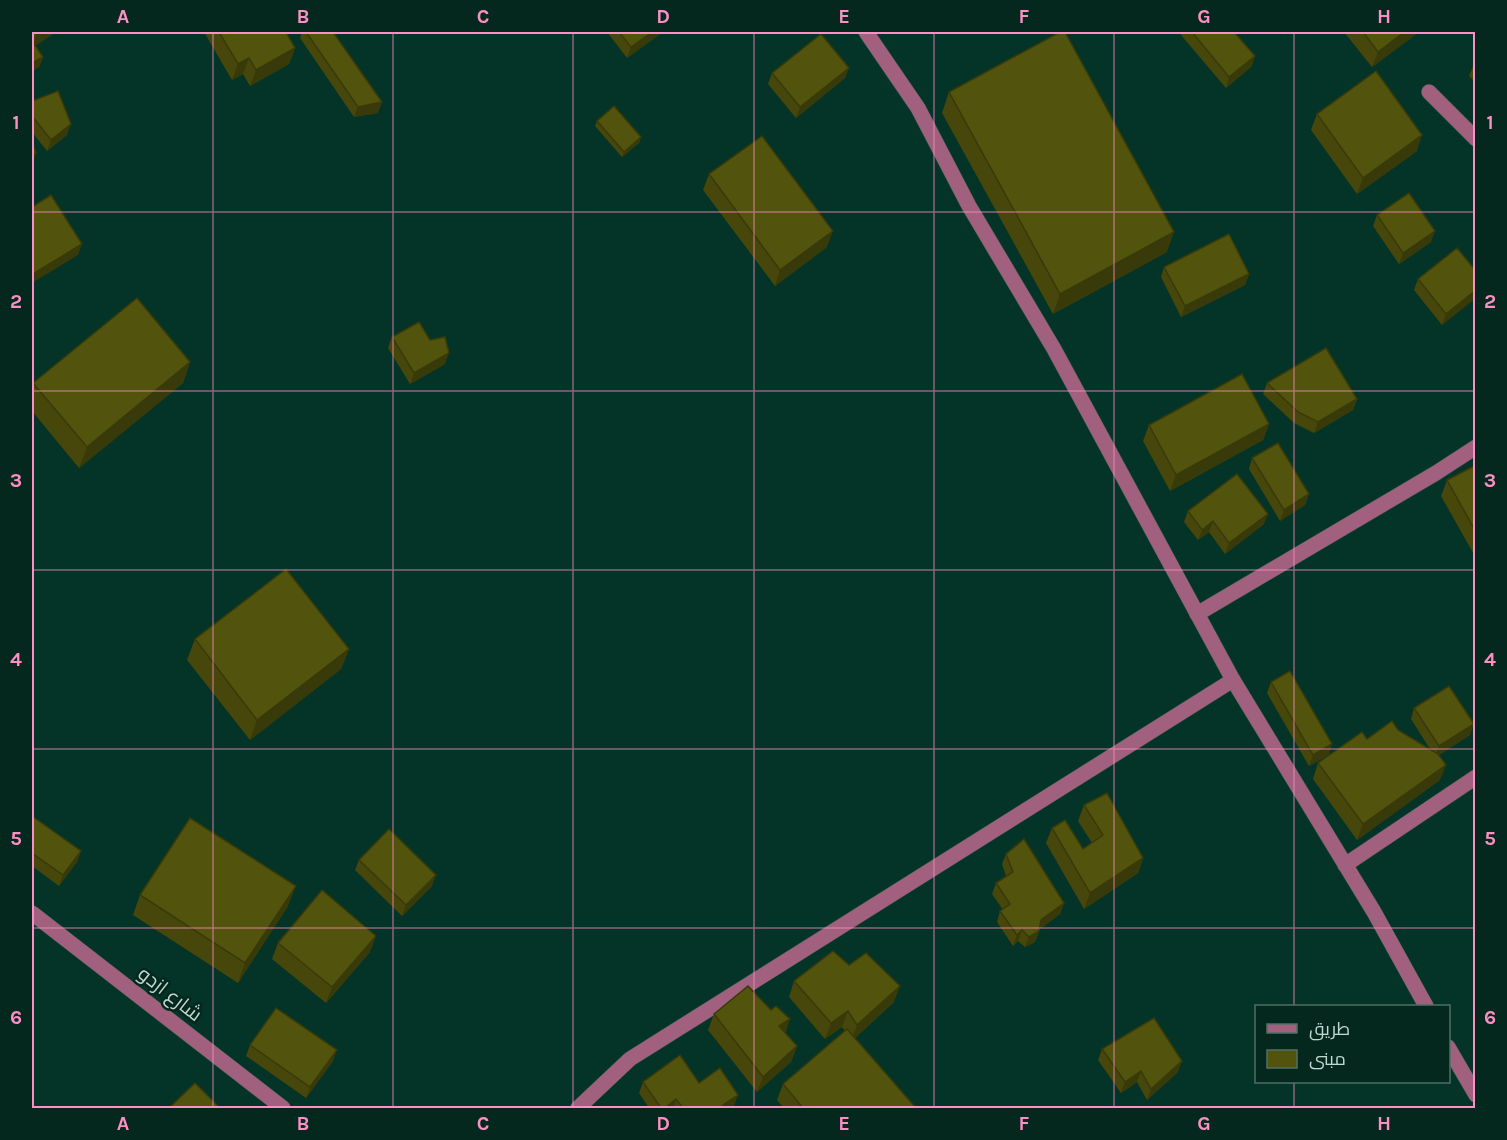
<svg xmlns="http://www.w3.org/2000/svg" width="1507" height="1140" font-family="Karla,Cairo,sans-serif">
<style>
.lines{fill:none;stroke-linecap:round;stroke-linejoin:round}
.minor-casing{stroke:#255245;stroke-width:16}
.minor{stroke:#a0607e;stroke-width:15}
.wall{fill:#47470b}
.shaded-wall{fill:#393a09}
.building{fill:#52530d;stroke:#393a09;stroke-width:1.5}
.grid{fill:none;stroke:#fc8fc3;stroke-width:1.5;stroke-opacity:0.55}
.labels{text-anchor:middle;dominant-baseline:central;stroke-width:5;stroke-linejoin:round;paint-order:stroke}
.street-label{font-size:20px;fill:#c2d9d0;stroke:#05281e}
.neatline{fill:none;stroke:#fc8fc3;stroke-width:2}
.grid-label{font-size:20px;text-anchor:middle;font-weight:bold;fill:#fc8fc3}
</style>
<rect width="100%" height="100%" fill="#033427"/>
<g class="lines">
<g class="minor-casing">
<g id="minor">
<path d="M866,32L918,108L969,206L1054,349L1233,680L1374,912L1426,1006"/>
<path d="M1429,92L1476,139"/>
<path d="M1197,614L1436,473L1476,447"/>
<path d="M1345,865L1476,777"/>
<path d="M32,913L283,1108"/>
<path d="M1448,1047L1476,1095"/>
<path d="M578,1108L630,1059L1233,680"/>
</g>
</g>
<use href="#minor" class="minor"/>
</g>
<g class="wall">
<path d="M32,32H56L35,46L43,57L39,67L32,71Z"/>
<path d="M204,32H286L295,48L289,64L250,86L243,74L232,80Z"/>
<path d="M302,32H333L378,113L354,117L300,38Z"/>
<path d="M607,32H663L627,58Z"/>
<path d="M1183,32H1234L1255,56L1251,67L1226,88L1181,35Z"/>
<path d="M1344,32H1419L1372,67Z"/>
<path d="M1476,59V83L1469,76Z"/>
<path d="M772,73L845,78L796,118L768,84Z"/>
<path d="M949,92L1167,252L1053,314L942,113Z"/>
<path d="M32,101L67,135L47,151L32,132Z"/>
<path d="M1317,114L1417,151L1357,194L1311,130Z"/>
<path d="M597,121L641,137L639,143L622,157L595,126Z"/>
<path d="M709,174L827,247L775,286L703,190Z"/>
<path d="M1377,215L1431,242L1399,264L1373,226Z"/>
<path d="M1164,267L1249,274L1245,285L1181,317L1161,277Z"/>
<path d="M1476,271L1442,325L1414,290L1418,279Z"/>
<path d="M392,337L430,340L445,364L410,384L388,348Z"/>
<path d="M190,362L183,383L79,468L32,411V388L33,383Z"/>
<path d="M1267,383L1357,399L1353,410L1314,433L1294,423L1263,394Z"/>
<path d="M1269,424L1263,440L1170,491L1143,441L1149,425Z"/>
<path d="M1252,458L1309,494L1305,505L1280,521L1249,469Z"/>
<path d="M1476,465V558L1441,496L1447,480Z"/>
<path d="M1188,511L1264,524L1225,554L1209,532L1198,540L1184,522Z"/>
<path d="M195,639L349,649L341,669L250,740L187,660Z"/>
<path d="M1271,682L1329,755L1309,766L1267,693Z"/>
<path d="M1414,708L1470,735L1439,755L1440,780L1357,840L1313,779L1318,763L1398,730L1430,749L1411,719Z"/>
<path d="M1084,805L1143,858L1138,873L1084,909L1046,843L1052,828L1083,849L1092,843L1078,821Z"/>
<path d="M32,816L81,851L77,862L59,886L32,866Z"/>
<path d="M1006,854L1064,903L1060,914L1040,929L1035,942L1025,947L1018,941L1013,946L997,922L1000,911L1003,910L992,894L996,883L1006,876L1002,864Z"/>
<path d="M359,860L432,886L402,916L355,870Z"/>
<path d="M140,895L288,906L238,983L133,915Z"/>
<path d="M278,943L370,952L326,1003L272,959Z"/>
<path d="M794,981L894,1002L855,1038L916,1108H784L777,1100L783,1084L845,1031L842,1027L825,1039L789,997Z"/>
<path d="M714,1014L785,1033L797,1046L791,1062L757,1092L708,1030Z"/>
<path d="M250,1045L333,1061L306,1098L246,1056Z"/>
<path d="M1102,1049L1178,1072L1147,1100L1137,1082L1121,1093L1098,1060Z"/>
<path d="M643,1082L699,1083L734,1106L730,1108H649L639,1093Z"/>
</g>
<g class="shaded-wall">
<path d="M37,32H56L32,48Z"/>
<path d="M652,32H663L627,58L631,47Z"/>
<path d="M1404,32H1419L1372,67L1378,52Z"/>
<path d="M295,48L289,64L250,86L256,70Z"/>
<path d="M1255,56L1251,67L1226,88L1229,77Z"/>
<path d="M43,57L39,67L32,71V63Z"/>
<path d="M249,58L243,74L232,80L238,64Z"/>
<path d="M849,68L845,78L796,118L800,107Z"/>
<path d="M382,102L378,113L354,117L358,107Z"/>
<path d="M71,124L67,135L47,151L51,140Z"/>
<path d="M1422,135L1417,151L1357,194L1363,178Z"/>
<path d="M641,137L639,143L622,157L624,152Z"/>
<path d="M36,153L32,166V154Z"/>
<path d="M833,231L827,247L775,286L780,270Z"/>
<path d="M1435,231L1431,242L1399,264L1403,253Z"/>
<path d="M1174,232L1167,252L1053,314L1060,294Z"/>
<path d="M82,244L78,255L32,283V278L33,274Z"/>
<path d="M1249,274L1245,285L1181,317L1185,306Z"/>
<path d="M1476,290V298L1442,325L1446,314Z"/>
<path d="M449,353L445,364L410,384L414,373Z"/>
<path d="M190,362L183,383L79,468L87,447Z"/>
<path d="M1357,399L1353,410L1314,433L1318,422Z"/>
<path d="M1269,424L1263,440L1170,491L1176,475Z"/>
<path d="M1309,494L1305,505L1280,521L1284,510Z"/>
<path d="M1268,514L1264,524L1225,554L1229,543Z"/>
<path d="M1213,521L1209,532L1198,540L1202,530Z"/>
<path d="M349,649L341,669L250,740L257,720Z"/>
<path d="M1474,724L1470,735L1435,757L1439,746Z"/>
<path d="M1332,744L1329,755L1309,766L1313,755Z"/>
<path d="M1446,765L1440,780L1357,840L1363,824Z"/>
<path d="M81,851L77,862L59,886L63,875Z"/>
<path d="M1143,858L1138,873L1084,909L1090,893Z"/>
<path d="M436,875L432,886L402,916L406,905Z"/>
<path d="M296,886L288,906L238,983L245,963Z"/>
<path d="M1064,903L1060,914L1037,931L1041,920Z"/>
<path d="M1022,930L1018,941L1013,946L1017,935Z"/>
<path d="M1039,931L1035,942L1025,947L1029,937Z"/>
<path d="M376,936L370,952L326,1003L332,987Z"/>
<path d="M900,986L894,1002L851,1041L857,1025Z"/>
<path d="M848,1011L842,1027L825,1039L831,1023Z"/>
<path d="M790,1019L785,1035L779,1026Z"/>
<path d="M797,1046L791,1062L757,1092L763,1077Z"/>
<path d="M337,1050L333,1061L306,1098L310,1087Z"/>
<path d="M1182,1061L1178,1072L1147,1100L1151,1089Z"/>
<path d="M1141,1071L1137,1082L1121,1093L1125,1082Z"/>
<path d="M738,1095L734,1106L730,1108H722L723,1105Z"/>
<path d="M676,1099L673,1108H665Z"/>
</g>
<g class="building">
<path d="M219,32H286L295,48L256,70L249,58L238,64Z"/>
<path d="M306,32H333L382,102L358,107Z"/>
<path d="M619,32H652L631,47Z"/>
<path d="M1060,32H1065L1174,232L1060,294L949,92Z"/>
<path d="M1192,32H1234L1255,56L1229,77Z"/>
<path d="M1363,32H1404L1378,52Z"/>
<path d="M821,34L849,68L800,107L772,73Z"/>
<path d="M32,41L43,57L32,63Z"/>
<path d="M1376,71L1422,135L1363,178L1317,114Z"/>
<path d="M58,91L71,124L51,140L32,116V101Z"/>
<path d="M614,106L641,137L624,152L597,121Z"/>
<path d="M762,136L833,231L780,270L709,174Z"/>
<path d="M32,142L36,153L32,154Z"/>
<path d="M1409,193L1435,231L1403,253L1377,215Z"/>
<path d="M51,195L82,244L33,274L32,271V207Z"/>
<path d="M1229,234L1249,274L1185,306L1164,267Z"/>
<path d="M1457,248L1476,271V290L1446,314L1418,279Z"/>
<path d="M137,298L190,362L87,447L33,383Z"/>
<path d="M419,322L430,340L445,337L449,353L414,373L392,337Z"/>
<path d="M1326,348L1357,399L1318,422L1298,412L1267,383Z"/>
<path d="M1242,374L1269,424L1176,475L1149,425Z"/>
<path d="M1278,443L1309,494L1284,510L1252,458Z"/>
<path d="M1476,465V532L1447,480Z"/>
<path d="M1237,474L1268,514L1229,543L1213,521L1202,530L1188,511Z"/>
<path d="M286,569L349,649L257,720L195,639Z"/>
<path d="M1290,671L1332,744L1313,755L1271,682Z"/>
<path d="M1449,686L1474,724L1439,746L1414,708Z"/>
<path d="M1392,721L1398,730L1438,754L1446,765L1363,824L1318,763L1362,732L1367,739Z"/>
<path d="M1107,793L1143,858L1090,893L1052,828L1065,820L1083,849L1103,835L1084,805Z"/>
<path d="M32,816L81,851L63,875L32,853Z"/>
<path d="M190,818L296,886L245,963L140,895Z"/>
<path d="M389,829L436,875L406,905L359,860Z"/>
<path d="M1024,839L1064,903L1041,920L1039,931L1029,937L1022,930L1017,935L1000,911L1010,904L996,883L1013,872L1006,854Z"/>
<path d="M322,890L376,936L332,987L278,943Z"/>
<path d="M833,951L849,965L866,953L900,986L857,1025L848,1011L831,1023L794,981Z"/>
<path d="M748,986L771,1010L776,1006L790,1019L779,1026L797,1046L763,1077L714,1014Z"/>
<path d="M276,1008L337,1050L310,1087L250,1045Z"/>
<path d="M1154,1018L1182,1061L1151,1089L1141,1071L1125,1082L1102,1049Z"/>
<path d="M847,1029L916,1108H803L783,1084Z"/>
<path d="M680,1055L699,1083L720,1068L738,1095L723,1105L725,1108H683L676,1099L665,1108H661L643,1082Z"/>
<path d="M195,1083L220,1108H169Z"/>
</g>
<path class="grid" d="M213,32V1108M393,32V1108M573,32V1108M754,32V1108M934,32V1108M1114,32V1108M1294,32V1006M32,212H1476M32,391H1476M32,570H1476M32,749H1476M32,928H1476M1294,1082V1108"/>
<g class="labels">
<g class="street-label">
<text transform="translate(170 994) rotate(38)">شارع ازدو</text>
</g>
</g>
<rect width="1507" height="1140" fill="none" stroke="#05281e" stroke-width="66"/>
<rect x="1255" y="1005" width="195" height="78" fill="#05281e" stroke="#516f65" stroke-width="1.5"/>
<rect x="1267" y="1024" width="30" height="9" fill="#a0607e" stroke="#516f65" stroke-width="1.5"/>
<text x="1309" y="1035" font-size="18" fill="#c2d9d0">طريق</text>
<rect x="1267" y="1050" width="30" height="18" fill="#52530d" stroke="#516f65" stroke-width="1.5"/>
<text x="1309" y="1065" font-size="18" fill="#c2d9d0">مبنى</text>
<rect x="33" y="33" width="1441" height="1074" class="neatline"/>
<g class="grid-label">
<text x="123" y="23">A</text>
<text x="303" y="23">B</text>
<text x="483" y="23">C</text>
<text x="663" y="23">D</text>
<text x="844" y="23">E</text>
<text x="1024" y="23">F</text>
<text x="1204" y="23">G</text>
<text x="1384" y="23">H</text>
<text x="16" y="129">1</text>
<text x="1490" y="129">1</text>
<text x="16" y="308">2</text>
<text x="1490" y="308">2</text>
<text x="16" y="487">3</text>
<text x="1490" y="487">3</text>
<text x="16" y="666">4</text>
<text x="1490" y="666">4</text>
<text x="16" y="845">5</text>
<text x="1490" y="845">5</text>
<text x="16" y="1024">6</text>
<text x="1490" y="1024">6</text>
<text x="123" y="1130">A</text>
<text x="303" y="1130">B</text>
<text x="483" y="1130">C</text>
<text x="663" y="1130">D</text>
<text x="844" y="1130">E</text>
<text x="1024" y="1130">F</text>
<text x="1204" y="1130">G</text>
<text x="1384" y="1130">H</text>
</g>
</svg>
